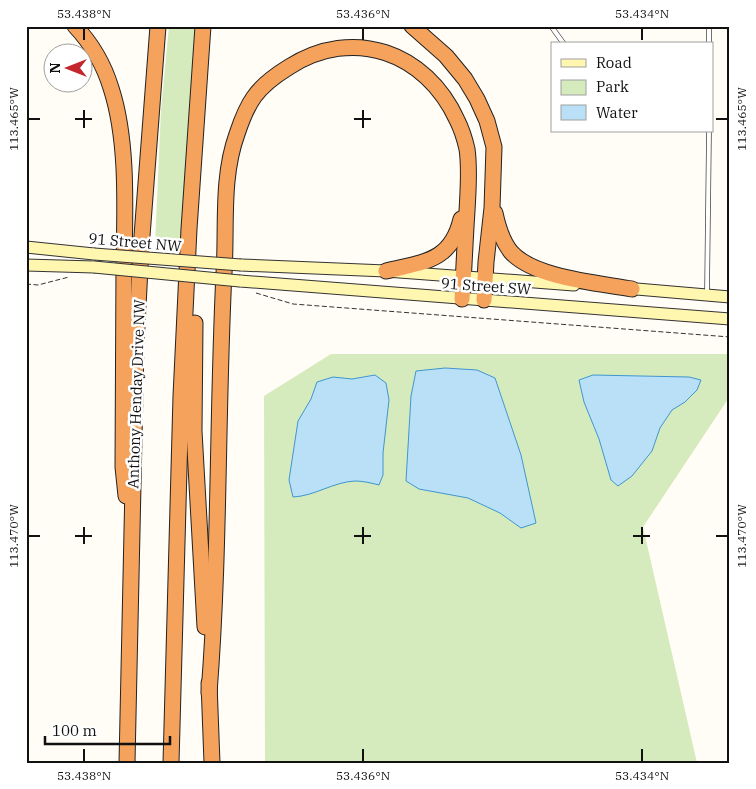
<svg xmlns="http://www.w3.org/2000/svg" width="756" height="789" font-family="'IBM Plex Serif',serif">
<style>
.green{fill:#d5ebbd}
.water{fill:#b9e0f7;stroke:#3f96cf}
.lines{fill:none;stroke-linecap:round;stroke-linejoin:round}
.lane-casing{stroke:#444;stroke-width:5.5}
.secondary-casing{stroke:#333;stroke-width:13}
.highway-casing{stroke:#222;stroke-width:17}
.path{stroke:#333;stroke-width:1;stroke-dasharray:5 2.5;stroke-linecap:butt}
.lane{stroke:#fff;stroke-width:4}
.secondary{stroke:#fff6b0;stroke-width:11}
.highway{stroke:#f5a25d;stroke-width:15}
.secondary-bridge-casing{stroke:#333;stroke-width:13;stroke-linecap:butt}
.secondary-bridge{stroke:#fff6b0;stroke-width:11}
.ticks{fill:none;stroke:#111;stroke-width:2}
.labels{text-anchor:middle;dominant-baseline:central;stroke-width:5;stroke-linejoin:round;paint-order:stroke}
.street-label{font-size:15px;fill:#111;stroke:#fff}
.neatline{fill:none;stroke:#111;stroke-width:2}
.ticks-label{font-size:12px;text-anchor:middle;fill:#111}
</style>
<rect width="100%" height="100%" fill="#fffdf5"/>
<g class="green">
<path d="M169,26H197L181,246L155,245L161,110Z"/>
<path d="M331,354H730V396L643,527L697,763H265L264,396Z"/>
</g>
<g class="water">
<path d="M445,368L477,370L495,378L521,455L536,523L521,528L500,513L468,498L419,489L406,481L411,396L416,371Z"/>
<path d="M375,375L386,383L389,400L383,453V475L379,485C371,483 363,481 355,481C333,482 315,496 293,497L289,480L298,421L311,399L317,382L333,377L352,379Z"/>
<path d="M593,375L689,377L701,380L697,390L685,402L672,410L660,428L652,451L632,476L618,486L611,480L599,439L584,402L579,380Z"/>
</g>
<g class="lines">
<g class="lane-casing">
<g id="lane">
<path d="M551,26L564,44"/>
<path d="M709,44V26"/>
<path d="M707,294L709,131"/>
</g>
</g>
<g class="secondary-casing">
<g id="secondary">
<path d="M26,247L94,254"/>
<path d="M26,265L94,267"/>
<path d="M241,265L386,271L574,285"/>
<path d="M240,281L730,319"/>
<path d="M625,288L730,297"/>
</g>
</g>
<g class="highway-casing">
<g id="highway">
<path d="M75,26C91,43 104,65 111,88C128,140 125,207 124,262C124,330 123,399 123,467L126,496"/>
<path d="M412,26L446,56L465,79L477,99L487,121L494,147L492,208L486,262L484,300"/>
<path d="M495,213C498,227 502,241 511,252C534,278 599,283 632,289"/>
<path d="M386,271C423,262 451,262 461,219"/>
<path d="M195,323L194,431L205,627"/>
<path d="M209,683L212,763"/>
<path d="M209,693C220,553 217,413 224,273C227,227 221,178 237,134C241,122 246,108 254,97C263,84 276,75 289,67C353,26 426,52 457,120C461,128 465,140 467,149C470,169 468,191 467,211C465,240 464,270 462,299"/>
<path d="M127,763L136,345L141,249L158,26"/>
<path d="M171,763L181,396L189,229L203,26"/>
</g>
</g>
<g class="path">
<path d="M26,284L38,285L69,277"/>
<path d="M256,293L293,304L730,337"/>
</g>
<use href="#lane" class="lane"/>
<use href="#secondary" class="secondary"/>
<use href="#highway" class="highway"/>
<g class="secondary-bridge-casing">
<g id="secondary-bridge">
<path d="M94,254L241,265"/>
<path d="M94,267L240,281"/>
</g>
</g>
<use href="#secondary-bridge" class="secondary-bridge"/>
</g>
<path class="ticks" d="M84,28V40M363,28V40M642,28V40M84,110V128M363,110V128M28,119H40M75,119H92M354,119H371M716,119H728M84,527V544M363,527V544M642,527V544M28,536H40M75,536H92M354,536H371M633,536H650M716,536H728M84,749V762M363,749V762M642,749V762"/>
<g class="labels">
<g class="street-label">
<text transform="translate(135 242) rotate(5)">91 Street NW</text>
<text transform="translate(486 286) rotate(4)">91 Street SW</text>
<text transform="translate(136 394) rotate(-88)">Anthony Henday Drive NW</text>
</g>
</g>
<rect width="756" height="789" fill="none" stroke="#ffffff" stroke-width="55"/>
<rect x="551" y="42" width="162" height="90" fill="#ffffff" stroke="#a0a0a0"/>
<rect x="561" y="59" width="25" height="8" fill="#fff6b0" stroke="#a0a0a0"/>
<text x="596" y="68" font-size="15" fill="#111111">Road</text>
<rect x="561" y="80" width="25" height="15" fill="#d5ebbd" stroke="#a0a0a0"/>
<text x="596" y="92" font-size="15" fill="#111111">Park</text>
<rect x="561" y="105" width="25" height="15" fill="#b9e0f7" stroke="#a0a0a0"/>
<text x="596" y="118" font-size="15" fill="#111111">Water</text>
<g transform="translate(68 68) rotate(270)"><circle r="24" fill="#ffffff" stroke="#a0a0a0"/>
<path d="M0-4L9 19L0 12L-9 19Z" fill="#c4262e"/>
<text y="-8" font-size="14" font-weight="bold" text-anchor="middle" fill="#111111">N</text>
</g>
<path d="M45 736v8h125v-8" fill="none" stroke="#111111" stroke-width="2.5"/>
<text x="52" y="736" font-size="15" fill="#111111" stroke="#ffffff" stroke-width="4" paint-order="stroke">100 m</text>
<rect x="28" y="28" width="700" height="734" class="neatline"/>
<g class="ticks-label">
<text x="84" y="18">53.438°N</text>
<text x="363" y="18">53.436°N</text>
<text x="642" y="18">53.434°N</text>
<text transform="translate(742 119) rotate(-90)" y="4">113.465°W</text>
<text transform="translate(14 119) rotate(-90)" y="4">113.465°W</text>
<text transform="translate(742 536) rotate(-90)" y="4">113.470°W</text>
<text transform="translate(14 536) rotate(-90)" y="4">113.470°W</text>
<text x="84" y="780">53.438°N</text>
<text x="363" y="780">53.436°N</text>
<text x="642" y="780">53.434°N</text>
</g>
</svg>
